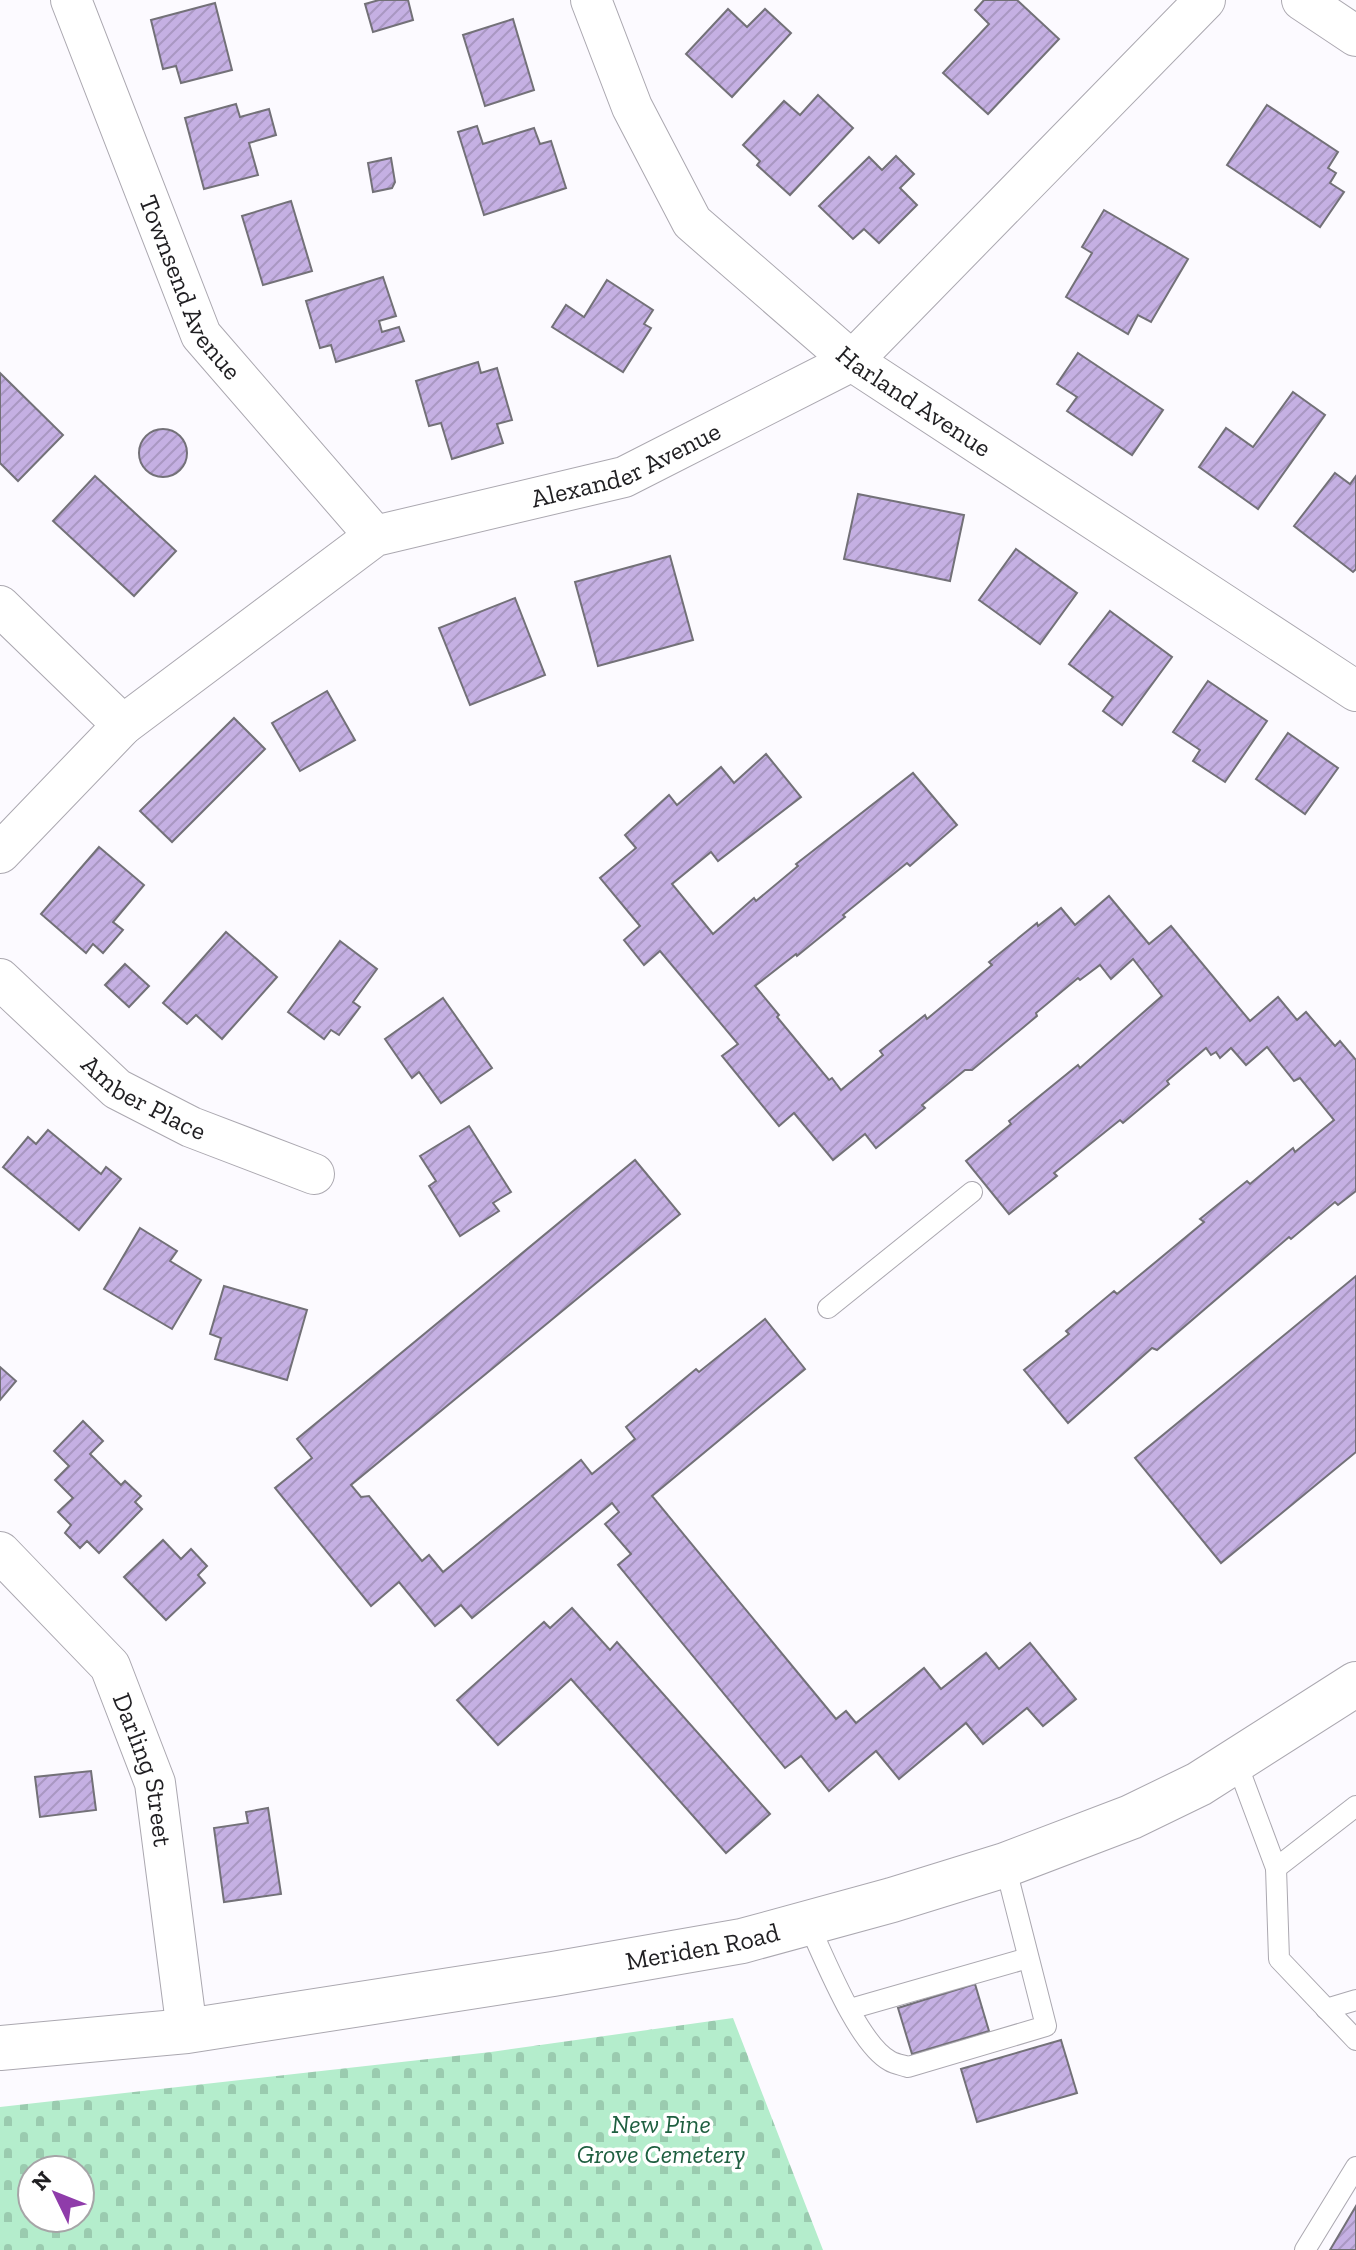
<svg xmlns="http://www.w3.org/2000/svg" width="1356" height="2250" font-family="'Zilla Slab',serif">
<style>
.cemetery{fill:url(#cemetery-stones);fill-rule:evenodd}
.building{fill:url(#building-hatch);stroke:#737178;stroke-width:2}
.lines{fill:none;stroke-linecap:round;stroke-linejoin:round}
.service-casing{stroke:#aba8b0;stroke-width:22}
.minor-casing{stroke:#aba8b0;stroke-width:42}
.secondary-casing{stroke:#aba8b0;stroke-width:46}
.service{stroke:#fff;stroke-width:20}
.minor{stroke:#fff;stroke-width:40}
.secondary{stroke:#fff;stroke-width:44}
.labels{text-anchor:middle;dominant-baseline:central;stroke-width:7;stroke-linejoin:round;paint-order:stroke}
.street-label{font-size:26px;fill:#201f22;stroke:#fff}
.park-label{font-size:26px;font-style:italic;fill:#1f5f40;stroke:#fff}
</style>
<defs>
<pattern id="cemetery-stones" width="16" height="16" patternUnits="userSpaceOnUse" patternTransform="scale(2)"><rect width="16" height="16" fill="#b4edcc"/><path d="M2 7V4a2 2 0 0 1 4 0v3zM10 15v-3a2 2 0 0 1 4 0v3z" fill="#9acbaf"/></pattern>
<pattern id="building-hatch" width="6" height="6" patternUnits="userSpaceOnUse" patternTransform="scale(2)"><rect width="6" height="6" fill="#c5b0e3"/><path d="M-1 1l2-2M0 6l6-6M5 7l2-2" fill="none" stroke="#a997c2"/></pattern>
</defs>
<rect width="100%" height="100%" fill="#fcfaff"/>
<path class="cemetery" d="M733,2018L823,2250H0V2107L491,2052ZM32,2170H80V2218H32Z"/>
<g class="building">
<path d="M379,0H408L413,20L373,32L365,4Z"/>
<path d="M984,0H1017L1059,39L988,114L943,73L989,24L975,10Z"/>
<path d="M215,3L232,70L181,83L176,66L163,69L151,20Z"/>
<path d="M728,9L747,27L765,9L791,33L732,97L686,54Z"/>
<path d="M513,19L534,90L485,106L463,35Z"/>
<path d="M818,95L853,128L790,195L757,165L760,161L743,145L784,101L800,115Z"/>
<path d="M236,104L240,117L269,109L276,135L249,143L258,175L204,189L185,118Z"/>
<path d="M1267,105L1338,152L1328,168L1336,173L1330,183L1344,192L1320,227L1227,165Z"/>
<path d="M477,126L483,144L534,128L540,144L551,141L566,188L484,215L458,132Z"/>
<path d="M896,156L914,174L900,188L917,205L879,243L864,229L853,239L819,206L869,157L882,170Z"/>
<path d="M391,158L395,182L392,188L373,192L368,163Z"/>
<path d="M291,201L312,271L263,285L242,216Z"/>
<path d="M1104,210L1188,259L1151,322L1138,315L1128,334L1066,297L1092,253L1082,247Z"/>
<path d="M383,277L396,316L379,321L382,332L399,327L404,341L336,362L331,345L320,348L306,301Z"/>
<path d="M607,280L653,310L644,324L651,328L623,372L552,327L566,305L584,317Z"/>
<path d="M1078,353L1163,410L1132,455L1067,411L1077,397L1057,384Z"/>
<path d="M478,362L481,373L497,368L512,420L497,424L503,443L452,459L441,423L429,426L416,381Z"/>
<path d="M0,373L63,435L18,481L0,463Z"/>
<path d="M1293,392L1325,415L1258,509L1199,467L1226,428L1253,447Z"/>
<circle cx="163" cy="453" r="24"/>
<path d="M1335,473L1350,484L1356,476V569L1353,572L1294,526Z"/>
<path d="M95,476L176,551L134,596L53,521Z"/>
<path d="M858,494L964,515L950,581L844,559Z"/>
<path d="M1016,549L1077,593L1040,644L979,600Z"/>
<path d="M670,556L693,640L598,666L575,582Z"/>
<path d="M515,598L545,675L470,705L439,628Z"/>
<path d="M1110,611L1172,657L1122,725L1103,711L1113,697L1069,664Z"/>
<path d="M1208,681L1267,721L1225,782L1193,761L1200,750L1173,732Z"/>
<path d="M327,691L355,740L300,771L272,723Z"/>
<path d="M234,718L265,749L172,842L140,811Z"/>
<path d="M1288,733L1338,768L1305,814L1256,779Z"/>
<path d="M766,754L801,797L718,861L711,852L672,884L713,934L754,898L756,901L798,866L796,864L913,773L957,825L910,866L907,863L843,915L845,917L797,956L796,954L755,986L779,1015L777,1017L829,1080L832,1078L841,1090L883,1055L880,1051L925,1015L927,1019L992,965L989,962L1037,923L1038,926L1061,908L1075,925L1109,896L1149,944L1171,926L1250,1021L1278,997L1297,1020L1306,1012L1335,1046L1340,1041L1356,1060V1191L1338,1205L1335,1202L1291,1239L1289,1237L1157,1350L1152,1348L1068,1423L1024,1370L1069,1334L1066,1331L1114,1291L1117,1294L1204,1222L1200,1219L1247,1181L1250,1184L1293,1148L1295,1152L1334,1120L1300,1078L1294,1081L1267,1047L1246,1065L1231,1048L1220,1058L1216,1052L1211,1055L1206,1048L1167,1081L1169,1084L1123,1123L1120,1120L1054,1173L1057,1176L1009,1214L966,1161L1011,1124L1009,1121L1078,1065L1080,1068L1162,996L1133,959L1111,979L1100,965L1080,980L1078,978L1036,1013L1037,1016L972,1070H965L922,1105L925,1108L876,1148L865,1134L833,1160L794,1113L779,1126L722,1056L738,1044L660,951L644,965L624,940L640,926L600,878L636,848L625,835L669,795L677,805L721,767L734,783Z"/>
<path d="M99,847L144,885L113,922L123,930L103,953L93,944L86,953L41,914Z"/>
<path d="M226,932L277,977L222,1039L196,1015L187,1024L163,1003Z"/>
<path d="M340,941L377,969L353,1002L360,1007L339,1035L331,1030L324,1039L288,1012Z"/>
<path d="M125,964L149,986L129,1007L105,985Z"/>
<path d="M443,998L492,1068L441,1103L419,1072L412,1078L385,1039Z"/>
<path d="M469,1126L511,1192L493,1203L499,1211L460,1236L429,1186L436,1181L420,1156Z"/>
<path d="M48,1130L101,1174L106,1167L121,1179L79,1230L3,1167L28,1137L36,1144Z"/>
<path d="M635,1160L680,1214L351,1485L361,1497L369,1496L422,1561L429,1555L443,1572L581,1460L592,1474L635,1439L626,1427L696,1369L699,1372L765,1319L805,1369L652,1496L836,1719L846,1711L856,1723L924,1668L941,1689L986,1653L999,1669L1030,1643L1076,1699L1043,1726L1027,1708L983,1744L966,1723L899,1779L876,1751L829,1791L801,1756L785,1768L618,1565L631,1554L605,1524L619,1512L612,1503L472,1618L461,1605L435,1626L399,1582L371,1606L275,1488L312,1458L297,1439Z"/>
<path d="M140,1228L177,1251L170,1261L201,1280L172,1329L104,1289Z"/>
<path d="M1356,1276V1452L1221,1563L1135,1458Z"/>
<path d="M224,1286L307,1310L287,1380L215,1359L221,1338L210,1334Z"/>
<path d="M0,1367L16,1381L0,1400Z"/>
<path d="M83,1421L103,1441L90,1454L121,1485L125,1481L141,1496L135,1502L142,1509L99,1553L87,1541L80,1548L65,1533L71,1525L58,1512L73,1498L55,1480L69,1466L54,1451Z"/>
<path d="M163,1540L181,1559L191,1549L207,1566L198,1575L205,1583L166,1620L124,1577Z"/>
<path d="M572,1608L610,1650L617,1642L770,1814L726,1853L571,1679L498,1745L457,1700L544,1622L550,1628Z"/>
<path d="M91,1771L96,1810L40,1817L35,1777Z"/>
<path d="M268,1808L281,1894L224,1902L214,1828L248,1823L246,1812Z"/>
<path d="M975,1984L989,2031L912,2054L898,2008Z"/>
<path d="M1061,2040L1077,2093L977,2122L961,2069Z"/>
<path d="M1356,2206V2250H1330Z"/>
</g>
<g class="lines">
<g class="service-casing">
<g id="service">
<path d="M828,1308L972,1192"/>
<path d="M1236,1761L1276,1868L1356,1806"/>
<path d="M1276,1868L1279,1959L1356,2040"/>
<path d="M808,1923C824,1957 858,2044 890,2061C895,2064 902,2065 908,2067L1046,2026L1005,1865"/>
<path d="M850,2009L1028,1958"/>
<path d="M1326,2009L1356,2000"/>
<path d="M1305,2250L1356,2167"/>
</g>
</g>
<g class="minor-casing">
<g id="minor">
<path id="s1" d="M71,0L201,335L375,536"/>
<path id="s2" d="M591,0L632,107L692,222L852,361L1356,691"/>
<path d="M1302,0L1356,36"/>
<path d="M0,606L123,725"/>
<path id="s3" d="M0,853L123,725L375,536L624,477L852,361L1205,0"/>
<path id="s4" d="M0,979L117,1089L191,1127L314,1174"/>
<path id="s5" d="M0,1552L110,1666L155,1783L187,2031"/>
</g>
</g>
<g class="secondary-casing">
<g id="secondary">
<path id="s6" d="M0,2048L187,2031L553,1974L742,1941L892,1900L1005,1865L1131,1817L1199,1784L1356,1684"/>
</g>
</g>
<use href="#service" class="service"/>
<use href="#minor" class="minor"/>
<use href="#secondary" class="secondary"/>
</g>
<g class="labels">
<g class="street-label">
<text stroke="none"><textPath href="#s1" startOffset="312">Townsend Avenue</textPath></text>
<text stroke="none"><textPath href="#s2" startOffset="530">Harland Avenue</textPath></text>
<text stroke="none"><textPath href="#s3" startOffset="754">Alexander Avenue</textPath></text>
<text stroke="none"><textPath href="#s4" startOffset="188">Amber Place</textPath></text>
<text stroke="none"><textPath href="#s5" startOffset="268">Darling Street</textPath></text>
<text stroke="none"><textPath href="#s6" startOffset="710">Meriden Road</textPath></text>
</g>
<g class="park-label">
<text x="661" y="2124">New Pine<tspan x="661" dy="30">Grove Cemetery</tspan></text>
</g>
</g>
<g transform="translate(56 2194) rotate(313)"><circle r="38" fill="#ffffff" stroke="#a6a5a7" stroke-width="2"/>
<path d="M0-6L14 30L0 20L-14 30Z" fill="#8f3caa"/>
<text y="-12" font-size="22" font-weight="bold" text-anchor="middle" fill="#201f22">N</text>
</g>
</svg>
